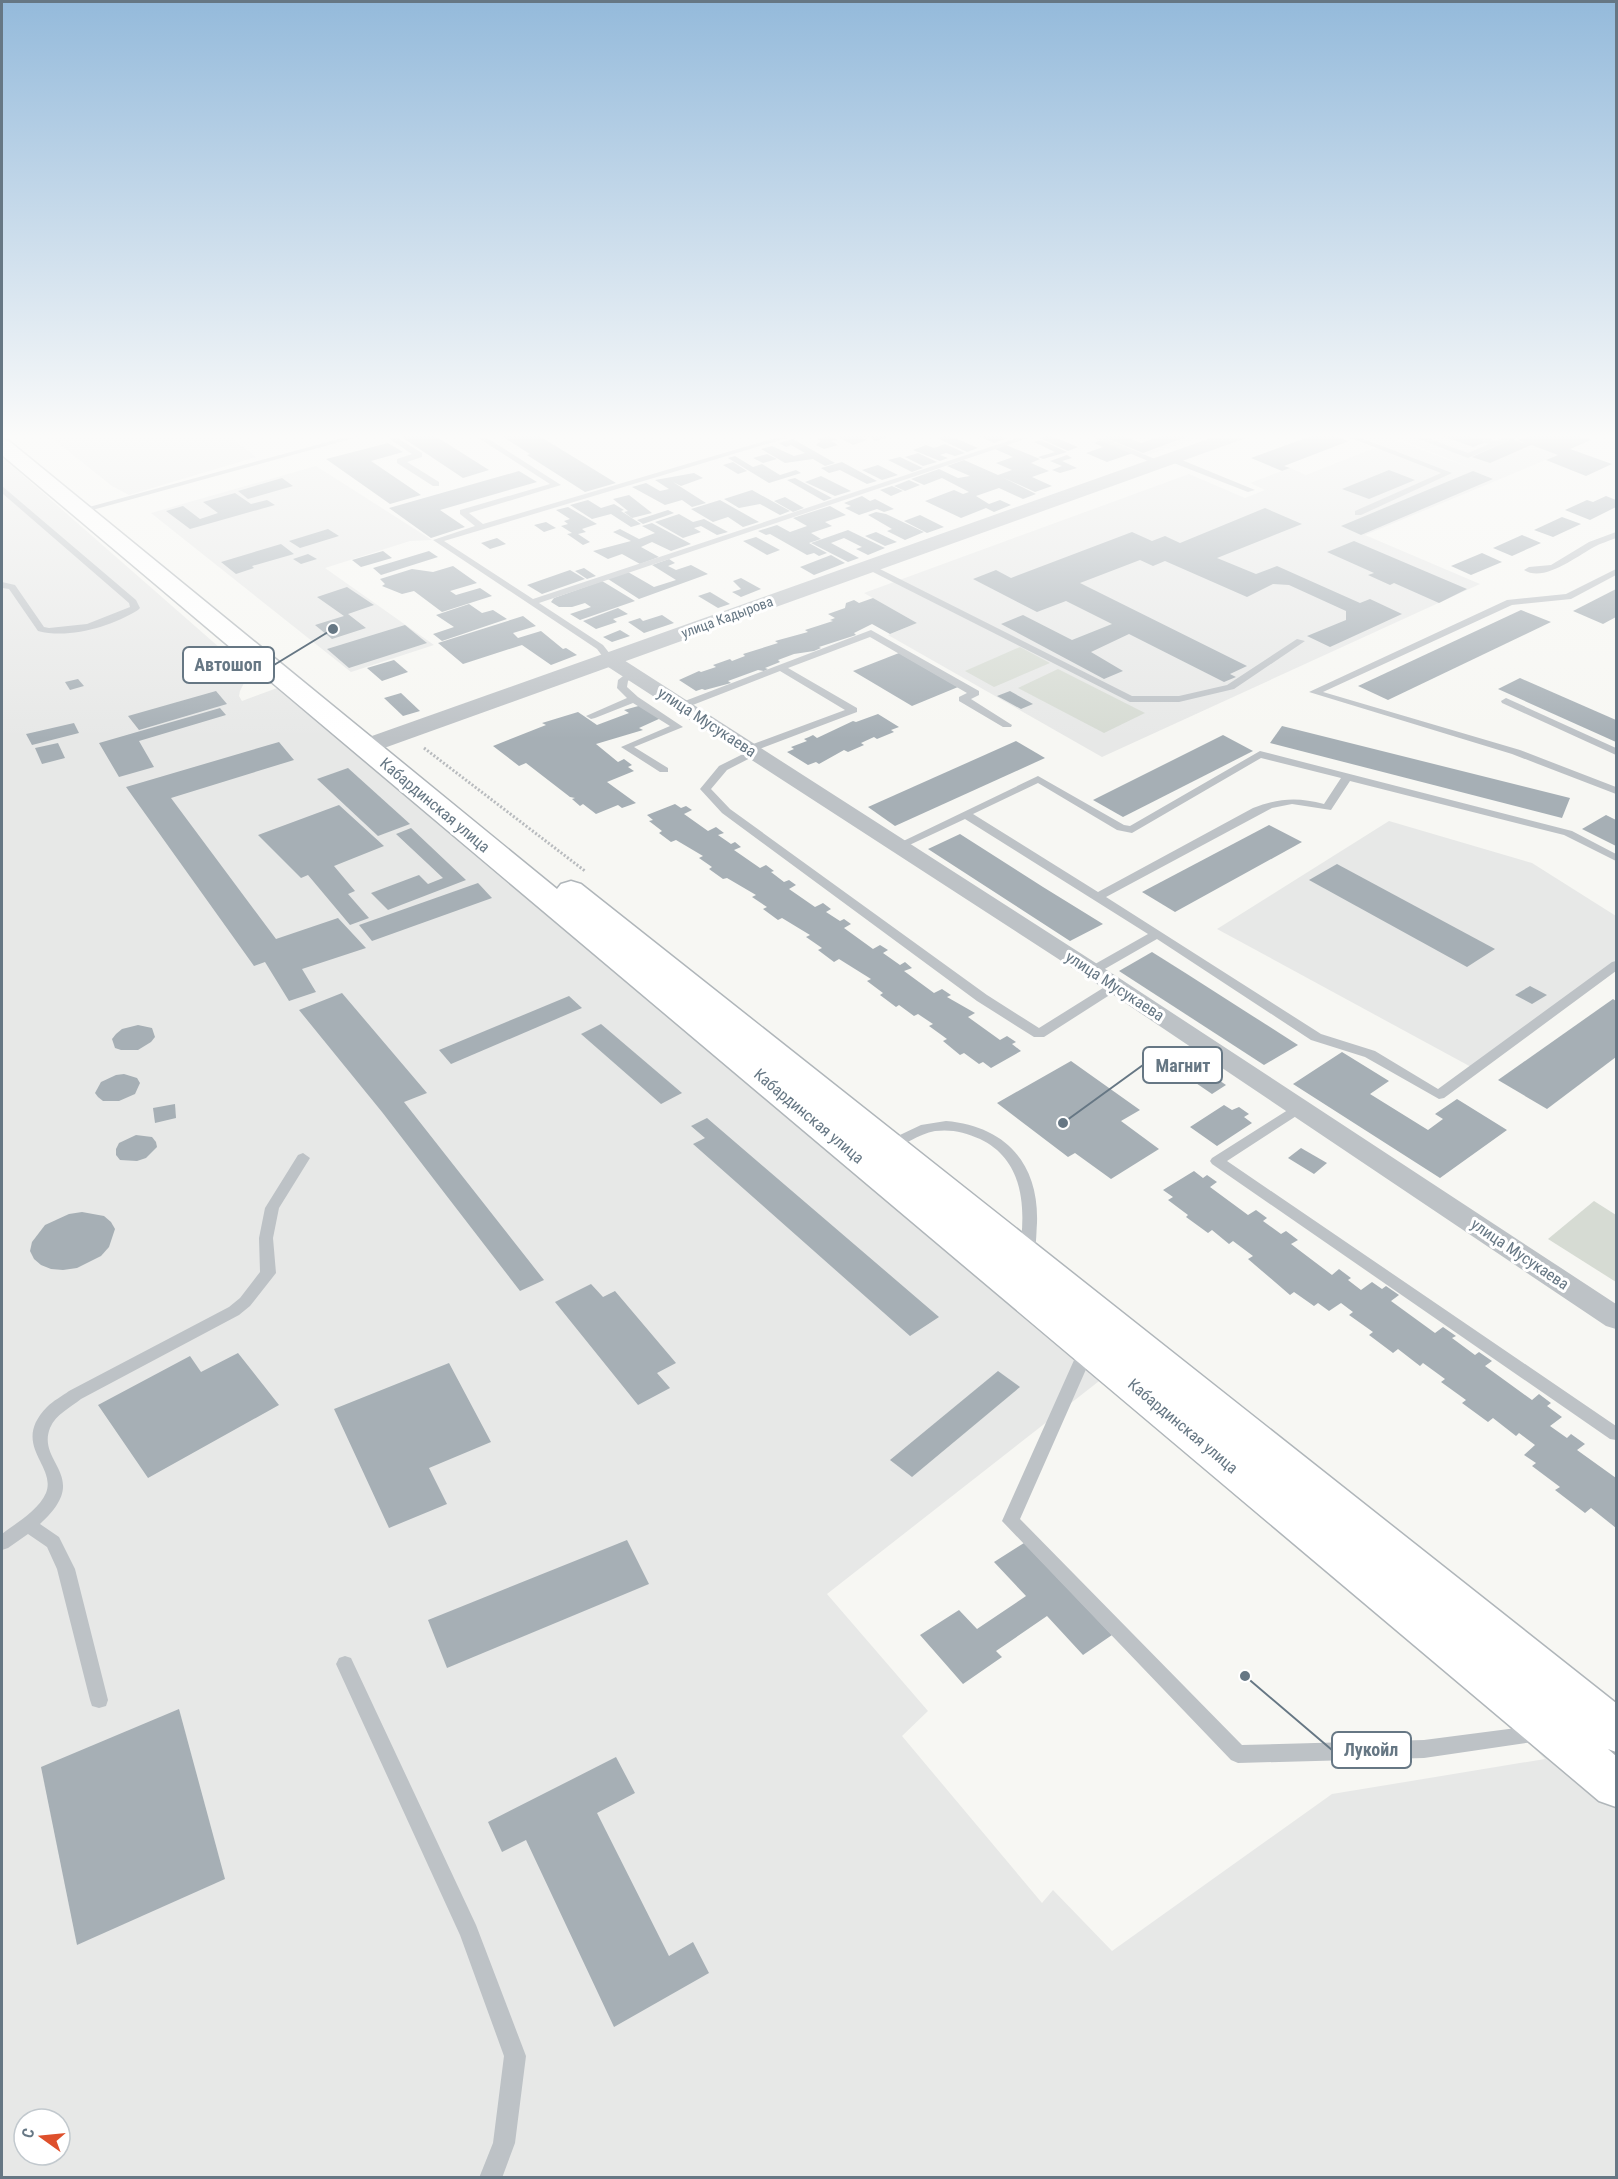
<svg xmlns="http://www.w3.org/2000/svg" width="1618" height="2179" font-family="'Roboto Condensed',sans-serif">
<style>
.built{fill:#e7e8e7;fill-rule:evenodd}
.green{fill:#d6dbd3}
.building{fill:#a6afb5}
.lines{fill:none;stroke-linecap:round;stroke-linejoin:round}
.secondary-casing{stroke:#b0b6ba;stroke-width:3}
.path{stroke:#b8bbbe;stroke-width:3;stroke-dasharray:2 2;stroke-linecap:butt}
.service{fill:#bdc2c6;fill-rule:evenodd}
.minor{fill:#bdc2c6;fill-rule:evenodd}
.tertiary{fill:#bdc2c6;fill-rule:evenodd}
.secondary{fill:#fff;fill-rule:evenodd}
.labels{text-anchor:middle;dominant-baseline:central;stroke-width:6;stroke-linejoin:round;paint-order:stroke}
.far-street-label{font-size:14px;fill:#667784;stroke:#fff}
.street-label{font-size:16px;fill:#667784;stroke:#fff}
.leader{fill:none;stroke:#667784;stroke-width:2}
.callout-dot{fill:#667784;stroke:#fff;stroke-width:2}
.callout{fill:#fff;stroke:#667784;stroke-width:2}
.callout-label{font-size:18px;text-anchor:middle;font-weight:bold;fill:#667784}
</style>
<rect width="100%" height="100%" fill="#f7f7f3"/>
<g class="built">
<path d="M47,434H226L256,457L129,495L112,486Z"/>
<path d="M1092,434H1210L1148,455L1137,454Z"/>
<path d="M1352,434H1379L1476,470L1387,434H1534L1519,441L1558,455L1365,535L1480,584L1102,757L888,635L917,623L864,593L1189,474L1245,498L1265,490L1250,483L1290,468L1306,475L1382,445Z"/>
<path d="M2,457L252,676L244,683L240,691L239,696L242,701L288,684L1616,1785V2177H2ZM1103,1378L1485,1698L1545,1759L1332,1794L1112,1951L1053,1890L1042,1903L902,1736L928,1711L827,1594ZM24,2119H60V2155H24Z"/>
<path d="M316,466L432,540L410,541L325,568L434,645L351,672L151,513Z"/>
<path d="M1389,821L1532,863L1616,916V962L1473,1068L1217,929Z"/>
</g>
<g class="green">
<path d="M1020,647L1050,663L994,687L965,671Z"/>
<path d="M1058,669L1145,713L1104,733L1018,688Z"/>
<path d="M1594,1201L1616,1215V1282L1548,1239Z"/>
</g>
<g class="building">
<path d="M409,434H432L489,470L463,478L400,436Z"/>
<path d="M498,434H536L616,483L585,492L527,455L530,454Z"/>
<path d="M832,434H882L889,437L876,441L869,437L863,438L867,440L853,445Z"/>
<path d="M974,434H997L1008,438L994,443Z"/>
<path d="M1096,434H1119L1141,443L1166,434H1194L1143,453Z"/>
<path d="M1317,434H1329L1349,441L1284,466L1290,468L1282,471L1251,458Z"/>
<path d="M1437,434H1464L1486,442L1473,447Z"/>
<path d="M1534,434H1572L1591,440L1570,449L1612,464L1586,476L1546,460L1558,455L1531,445L1490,463L1472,457L1512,439L1528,445L1518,440Z"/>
<path d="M829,435L838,440L831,441L838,445L824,449L816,445L821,441L817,439Z"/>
<path d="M948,435L978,448L967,452L937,438Z"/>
<path d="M1049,435L1078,447L1068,451L1039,438Z"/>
<path d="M793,439L835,463L825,466L813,459L785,463L761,449L772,446L794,456L805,453L791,445L786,447L779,443Z"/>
<path d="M1041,440L1067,452L1043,459L1038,457L1055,452L1034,442Z"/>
<path d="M1102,440L1133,453L1107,462L1086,453L1103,447L1094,443Z"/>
<path d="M388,443L403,452L371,461L421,495L390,504L326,459Z"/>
<path d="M945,444L965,453L955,456L946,453L940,455L948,458L940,461L913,450L926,445L934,448Z"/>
<path d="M1006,445L1040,459L1031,463L1049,471L1032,477L1052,486L1035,492L1002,477L1036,494L1023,499L999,488L976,496L989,504L1000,500L1011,505L994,512L986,508L961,518L925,501L954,490L963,494L969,492L942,478L924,485L911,479L939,469L958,478L970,476L947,466L964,460L998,475L1012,470L996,463L1013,457L995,449Z"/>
<path d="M918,453L937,462L923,466L905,457Z"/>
<path d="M767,454L777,459L763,463L753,458Z"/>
<path d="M1067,455L1072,458L1062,461L1077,468L1060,473L1052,470L1062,466L1050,461Z"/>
<path d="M735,456L753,467L762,464L780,475L796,470L801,473L769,483L728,458Z"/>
<path d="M900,457L923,468L912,472L888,460Z"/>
<path d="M733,462L747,471L738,474L723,465Z"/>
<path d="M842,462L877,481L867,484L840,470L829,473L821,468Z"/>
<path d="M878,465L898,475L882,480L862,470Z"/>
<path d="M1389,470L1415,480L1369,499L1342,489Z"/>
<path d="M519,471L537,482L440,510L465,527L431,538L389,508Z"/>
<path d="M1473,471L1493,479L1361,535L1341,526Z"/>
<path d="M694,473L703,478L681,486L673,482L706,503L692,507L682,500L665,505L632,487L646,483L660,491L669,489L655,480Z"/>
<path d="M821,476L851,491L835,496L805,482Z"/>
<path d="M282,478L293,486L248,499L238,491Z"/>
<path d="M795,478L832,498L824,501L787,480Z"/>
<path d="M909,480L920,485L905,491L894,486Z"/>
<path d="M892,486L903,491L891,496L880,490Z"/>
<path d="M752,490L790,511L780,515L760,504L739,508L724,499Z"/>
<path d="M235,493L251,504L267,500L275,505L190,529L166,511L183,506L200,519L218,513L203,502Z"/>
<path d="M629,495L652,513L632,518L624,512L628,511L613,499Z"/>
<path d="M862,496L870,501L875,499L894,509L884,512L877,509L859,515L845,508L851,506L844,503Z"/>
<path d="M1606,496L1616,500V507L1590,520L1565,510L1587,500L1593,502Z"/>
<path d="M785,497L804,508L793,512L774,501Z"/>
<path d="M588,500L601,508L614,504L624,510L621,511L641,524L631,527L611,514L592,519L570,505Z"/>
<path d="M720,500L759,522L743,527L728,517L713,522L691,509Z"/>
<path d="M830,506L846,515L825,522L832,526L811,533L821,539L809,543L827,553L819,556L814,553L807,555L770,534L766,535L758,531L777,525L790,532L807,526L793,518Z"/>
<path d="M568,507L597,524L582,529L586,532L578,534L590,542L583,545L567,534L572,533L561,526L568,524L564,521L570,519L556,510Z"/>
<path d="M1265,508L1302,524L1217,558L1256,574L1277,566L1360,603L1370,599L1402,614L1330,647L1307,636L1346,620V611L1289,585L1273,584L1247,597L1165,561L1153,566L1140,560L1080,583L1247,666L1230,674L1236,677L1224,682L1129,634L1091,652L1123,671L1104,679L1001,624L1023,615L1072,640L1112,624L1066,601L1037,612L973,579L996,570L1011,578L1132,532L1152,541L1165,536L1180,543Z"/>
<path d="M668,510L674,513L643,524L637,520Z"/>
<path d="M876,512L886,514L924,532L905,540L887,531L892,529L868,515Z"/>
<path d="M679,514L693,522L704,519L728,532L717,535L701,526L694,528L701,532L683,538L655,522Z"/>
<path d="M920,515L944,527L927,533L904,521Z"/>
<path d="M1562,517L1581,524L1553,537L1534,530Z"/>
<path d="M546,522L556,528L544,532L534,525Z"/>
<path d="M652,523L691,544L671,551L652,542L641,547L659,557L640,564L622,554L608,559L593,551L631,541L613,532L620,529L639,539L655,533L642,526Z"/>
<path d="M328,529L339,536L300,548L289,541Z"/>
<path d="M848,530L885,548L868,555L856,549L862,547L844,538L831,543L859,558L848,562L811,543Z"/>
<path d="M876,532L897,542L885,546L865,536Z"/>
<path d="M1522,535L1541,543L1512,556L1493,548Z"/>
<path d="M756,537L780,550L767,555L743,541Z"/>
<path d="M497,538L506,544L490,549L481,543Z"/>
<path d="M1354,541L1467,589L1439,603L1394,583L1390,585L1368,575L1374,573L1327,552Z"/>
<path d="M281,544L294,554L252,566L254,568L236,574L221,562Z"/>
<path d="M383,551L392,558L361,567L352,560Z"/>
<path d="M429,551L438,557L381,575L373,568Z"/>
<path d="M1482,553L1502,562L1471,575L1451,566Z"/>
<path d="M308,554L317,559L301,564L293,559Z"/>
<path d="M831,555L845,563L814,575L800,567Z"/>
<path d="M669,559L675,563L668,566L676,570L691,565L708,574L639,599L608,579L628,572L654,587L676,580L652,565Z"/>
<path d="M453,566L477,583L450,591L456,595L480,588L492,596L442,612L414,591L402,594L382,586L385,584L380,579L412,569L433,572Z"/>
<path d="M584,568L596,576L587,579L575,571Z"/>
<path d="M570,570L585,579L542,594L527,585Z"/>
<path d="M741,578L761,589L741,597L732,592L741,589L733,581Z"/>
<path d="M602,581L635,601L580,620L570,614L591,607L585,603L572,607H559L551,602L554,598Z"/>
<path d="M347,587L374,605L348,614L366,628L332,639L315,625L344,616L317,597Z"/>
<path d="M1616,589V617L1603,624L1573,611Z"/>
<path d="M710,592L730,604L718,608L698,596Z"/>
<path d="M873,598L917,623L890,634L872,624L854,633L856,635L853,636L819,647L821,648L814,651L794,654L778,660L780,662L765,668L768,669L764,671L758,670L728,681L731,683L705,690L702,689L696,691L679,680L699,671L701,672L716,667L713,665L730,659L732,661L745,656L743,654L778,643L775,641L808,632L805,630L833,621L830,620L835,618L828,614L845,608L846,603L854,600L859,603Z"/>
<path d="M469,604L482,613L493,610L507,619L442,641L433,634L454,627L436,615Z"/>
<path d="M618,608L628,614L613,619L617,622L596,629L583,621Z"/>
<path d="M1521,610L1551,622L1388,700L1358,686Z"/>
<path d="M662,615L674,623L644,633L628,622L640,618L643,621Z"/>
<path d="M523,616L536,626L513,633L518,638L541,631L563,649L566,648L577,655L551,665L522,645L463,664L438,643Z"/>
<path d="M405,625L427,643L349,668L327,649Z"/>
<path d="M620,630L630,636L612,642L603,637Z"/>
<path d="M899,653L958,687L912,706L853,671Z"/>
<path d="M394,660L408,672L382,681L367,668Z"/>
<path d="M1520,678L1616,720V742L1498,689Z"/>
<path d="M78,679L84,686L70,690L65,682Z"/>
<path d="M216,691L227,704L139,730L128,716Z"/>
<path d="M1010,691L1033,704L1021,709L997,696Z"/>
<path d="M401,693L420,711L403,716L384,698Z"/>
<path d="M642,705L661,718L639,728L643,730L596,744L618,762L624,759L632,765L628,767L634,771L607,782L636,803L622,808L618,805L596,814L583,804L580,806L572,799L575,798L570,797L526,763L519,766L493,746L546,725L542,723L578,712L597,725L629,713L624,710Z"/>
<path d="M220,708L226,715L139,741L154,767L119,777L99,743Z"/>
<path d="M878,714L899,727L891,730L894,732L877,739L874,737L861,743L864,745L848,752L844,750L819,764L816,762L808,765L787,752L794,749L791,747L807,741L804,739L809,737L813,735L817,738L853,721L856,722Z"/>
<path d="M74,723L79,733L32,745L26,734Z"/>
<path d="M1282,726L1570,798L1562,818L1270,743Z"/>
<path d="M1223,735L1253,751L1123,817L1093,800Z"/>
<path d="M1016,741L1045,758L895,826L868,807Z"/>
<path d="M279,742L294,760L171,798L276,939L338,918L366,948L302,969L316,992L289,1001L265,962L254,966L126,787Z"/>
<path d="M58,743L65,758L42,764L35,748Z"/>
<path d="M348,768L410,824L378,836L317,779Z"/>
<path d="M675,804L681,808L686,806L692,810L684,814L708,831L716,827L724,833L718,835L731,844L735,842L741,847L734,850L760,868L766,865L774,871L771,872L784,882L789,880L796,885L789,889L815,907L823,903L831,909L826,912L840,921L844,919L851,924L844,928L873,949L880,945L888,950L883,953L900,965L905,962L912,968L904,971L934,993L942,989L951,995L947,997L975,1013L968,1017L1000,1040L1007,1036L1016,1042L1012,1044L1021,1051L991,1068L983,1062L979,1064L964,1053L960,1055L943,1041L947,1039L929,1026L933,1024L918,1014L914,1016L899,1005L896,1007L880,995L883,993L867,981L871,979L839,959L834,962L818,950L822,948L806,937L810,935L782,918L778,920L763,909L767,907L752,897L756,895L727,878L723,879L709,869L712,867L699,858L703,856L676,840L671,842L659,833L662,831L649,821L653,820L647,815Z"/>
<path d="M339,805L384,846L334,866L355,891L348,894L369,918L350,925L308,875L301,878L258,835Z"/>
<path d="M1606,815L1616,820V846L1582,829Z"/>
<path d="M1269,825L1302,842L1175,912L1142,892Z"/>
<path d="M411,828L466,880L388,910L371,893L419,875L428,884L443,878L396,834Z"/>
<path d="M960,834L1043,887L1103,924L1070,941L928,849Z"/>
<path d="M1337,864L1495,949L1467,967L1309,880Z"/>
<path d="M478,883L492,898L372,941L359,925Z"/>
<path d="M1152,952L1187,974L1298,1045L1264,1065L1119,971Z"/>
<path d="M1530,986L1547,995L1532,1004L1515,995Z"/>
<path d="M342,993L427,1093L404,1102L544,1280L520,1291L382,1112L299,1010Z"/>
<path d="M569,996L582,1008L451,1064L439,1050Z"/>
<path d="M1613,999L1616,1001V1057L1547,1109L1498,1080Z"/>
<path d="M601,1024L682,1093L661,1104L581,1034Z"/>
<path d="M138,1025L152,1028L155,1037L151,1042L138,1050H121L115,1048L112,1039L116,1034L122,1029Z"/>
<path d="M1342,1052L1389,1081L1370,1094L1428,1130L1443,1119L1435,1114L1457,1099L1507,1130L1440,1178L1293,1084Z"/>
<path d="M1185,1057L1226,1085L1212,1094L1171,1066Z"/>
<path d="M1071,1061L1140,1110L1121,1121L1159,1149L1111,1179L1075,1153L1068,1157L997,1103Z"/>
<path d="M124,1074L137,1078L140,1083L135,1094L119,1101H103L98,1097L95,1093L101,1082L116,1075Z"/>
<path d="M175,1104L176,1118L155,1123L153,1108Z"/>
<path d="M1224,1105L1232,1110L1239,1107L1249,1114L1244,1117L1252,1123L1217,1146L1190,1127Z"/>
<path d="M707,1118L939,1317L910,1336L693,1144L705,1138L691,1126Z"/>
<path d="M136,1135L152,1137L156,1142L157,1147L146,1158L137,1161L120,1160L116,1155V1149L119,1143Z"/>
<path d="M1301,1148L1327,1163L1314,1174L1288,1158Z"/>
<path d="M1194,1171L1203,1178L1207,1175L1217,1182L1210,1187L1248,1215L1256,1210L1267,1218L1263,1221L1281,1234L1286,1231L1298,1240L1291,1244L1332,1275L1339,1269L1351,1278L1348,1280L1361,1290L1372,1282L1382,1289L1386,1286L1399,1295L1391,1301L1435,1333L1443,1327L1456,1336L1452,1338L1475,1355L1479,1352L1492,1361L1485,1366L1532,1400L1539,1394L1551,1403L1547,1406L1562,1417L1550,1426L1567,1438L1571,1434L1585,1444L1577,1450L1616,1478V1528L1591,1508L1585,1513L1555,1490L1560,1487L1532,1466L1536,1463L1524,1455L1535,1445L1519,1433L1516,1436L1493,1418L1488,1422L1462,1403L1466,1400L1441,1382L1445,1379L1423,1363L1420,1366L1398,1349L1393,1353L1369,1335L1373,1332L1349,1315L1353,1312L1341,1303L1329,1311L1318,1303L1314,1306L1294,1292L1290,1295L1248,1259L1253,1256L1233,1241L1229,1244L1212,1230L1208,1233L1186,1217L1188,1215L1168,1200L1173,1197L1163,1190Z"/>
<path d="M82,1212L104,1216L111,1222L115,1229L109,1247L101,1256L77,1268L63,1270L51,1269L41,1265L34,1259L30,1251L32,1242L45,1225L69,1214Z"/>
<path d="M591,1284L603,1297L615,1291L676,1363L657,1373L670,1388L638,1405L555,1302Z"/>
<path d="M238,1353L279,1405L148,1478L98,1405L190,1356L201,1372Z"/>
<path d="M449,1363L491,1442L429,1468L447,1504L389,1528L334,1409Z"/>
<path d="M998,1371L1020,1387L912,1477L890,1460Z"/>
<path d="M627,1540L649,1584L447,1668L428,1620Z"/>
<path d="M1024,1543L1112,1635L1083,1655L1047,1616L996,1651L1002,1657L963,1684L920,1635L959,1610L977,1629L1026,1596L994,1562Z"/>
<path d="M179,1709L225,1879L77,1945L41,1767Z"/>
<path d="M616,1757L635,1793L597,1813L669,1956L693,1942L709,1973L614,2027L526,1840L502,1852L488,1822Z"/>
</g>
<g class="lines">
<g class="secondary-casing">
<path id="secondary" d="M2,439L9,441L557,889L561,884L571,881L581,884L1616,1703V1752L1608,1749L1616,1756V1807L1599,1801L2,455Z"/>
</g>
<path class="path" d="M424,748L585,871"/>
<g class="service">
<path d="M357,434H369L85,512L78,510Z"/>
<path d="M382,434H391L422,453V457L407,462L439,482V486H433L397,463V459L412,454Z"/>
<path d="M472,434H481L561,485L469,513L483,524L789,434H800L444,541L533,599L1029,434H1040L539,603L603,645L614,659L609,662L606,661L597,649L433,540L475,526L460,514V510L550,484Z"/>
<path d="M1085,434H1095L1162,462L1155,464Z"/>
<path d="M1341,434H1351L1452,473L1361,515H1355V511L1441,473Z"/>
<path d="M1406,434H1416L1468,453L1489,444L1465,434H1475L1496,441L1514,434H1524L1468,458Z"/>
<path d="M1166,456H1172L1255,490L1248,492L1166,460Z"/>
<path d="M2,486L136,600L140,608L138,610C111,627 69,639 38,631L9,589L2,588V582L15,585L44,627L49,628L87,624L130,607L129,603L2,493Z"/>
<path d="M1616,532V538C1609,541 1601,543 1594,547C1577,556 1544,583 1524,570L1529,567L1551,565L1589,542Z"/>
<path d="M868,563L1132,696H1179L1227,685L1297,639L1305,641L1234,689L1179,702H1130L865,568V564Z"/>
<path d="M1616,569V575L1571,599L1512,605L1323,692L1520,750L1616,787V794L1512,754L1309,692L1507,600L1566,594Z"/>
<path d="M871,630L979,691V695L971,699L1012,725L1011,727H1003L959,701V697L967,693L870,637L788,668L857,708V712L757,750L759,752L758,754L727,770L711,789L730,809L987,995L1039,1028L1111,983H1119L1121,986L1119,989L1044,1037H1034L977,1001L722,813L700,789L719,766L747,752L744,749L745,747L845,710L780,671L685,708H677V704Z"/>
<path d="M631,670L636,673L628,681L627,687L638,697L683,727L634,747L668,768V772H660L621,747L670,726L633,703L595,718L591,719L586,716L627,698L617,688L618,680Z"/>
<path d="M1506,698L1616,748V755L1502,703L1501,701Z"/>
<path d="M1260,751L1572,831L1616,854V861L1564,835L1350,781L1331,810L1292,804L1272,808L1106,897L1321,1034L1375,1051L1438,1089L1612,962L1616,961V971L1444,1098L1439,1099L1365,1057L1311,1040L1157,939L1096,974H1088L1086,971L1088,968L1148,934L965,819L903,848H895L893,846L1038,776L1124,825L1130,826ZM1261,758L1341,778L1324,804C1298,797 1279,798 1253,808L1098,892L973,814L1038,783L1117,830L1132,833Z"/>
<path d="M1299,1103L1306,1108L1304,1111L1227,1161L1616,1426V1440L1610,1439L1212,1164L1210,1161L1212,1158Z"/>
<path d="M946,1121C1005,1126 1039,1163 1037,1223C1036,1235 1037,1250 1031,1260H1021L1019,1256C1026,1212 1026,1161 980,1139C965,1132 951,1129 935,1131C918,1134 904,1146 888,1151L881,1146L883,1143L921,1125Z"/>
<path d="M303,1153L310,1158L279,1208L273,1238L276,1273L250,1306L239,1315L81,1399C70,1408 56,1414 50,1428C36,1464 93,1476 40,1524L59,1537L75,1569L108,1700L106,1706L99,1708L92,1706L90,1700L57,1569L47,1547L28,1534L8,1548L2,1550V1534C16,1523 38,1511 46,1493C57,1465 10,1445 47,1407C53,1401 62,1396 69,1391L229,1307L240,1298L260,1272L259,1238L265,1208L298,1155Z"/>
<path d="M1087,1343L1093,1345L1095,1349L1020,1519L1242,1745L1424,1740L1539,1725L1546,1728L1548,1734L1546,1740L1424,1758L1238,1763L1231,1760L1002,1521L1079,1349L1081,1345Z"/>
<path d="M345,1656L351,1658L476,1925L526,2056L515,2143L502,2178H479L493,2143L504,2056L460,1935L336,1664L339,1658Z"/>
</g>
<path class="minor" d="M609,653L616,655L1116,976L1616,1304V1329L1606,1326L1100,986L602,663L600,659L602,655Z"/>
<path class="tertiary" d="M1222,434H1248L1246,438L373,752L364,754L355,752L352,747L355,742Z"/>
<use href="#secondary" class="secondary"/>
</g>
<linearGradient id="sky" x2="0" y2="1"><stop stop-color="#94badb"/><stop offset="0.59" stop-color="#fbfbfa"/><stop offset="1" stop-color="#fbfbfa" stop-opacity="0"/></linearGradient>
<rect width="1618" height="739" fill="url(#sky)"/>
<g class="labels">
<g class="far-street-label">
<text transform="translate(727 617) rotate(-20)">улица Кадырова</text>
</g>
<g class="street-label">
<text transform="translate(707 722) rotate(33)">улица Мусукаева</text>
<text transform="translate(435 805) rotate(40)">Кабардинская улица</text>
<text transform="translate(1115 986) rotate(33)">улица Мусукаева</text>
<text transform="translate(809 1116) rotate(40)">Кабардинская улица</text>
<text transform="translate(1520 1254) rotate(34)">улица Мусукаева</text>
<text transform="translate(1183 1426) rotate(40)">Кабардинская улица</text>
</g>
</g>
<path class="leader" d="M333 629L274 665M1063 1123L1143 1065M1245 1676L1332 1750"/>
<g class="callout-dot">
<circle cx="333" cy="629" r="6"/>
<circle cx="1063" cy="1123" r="6"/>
<circle cx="1245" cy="1676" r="6"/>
</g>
<g class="callout">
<rect x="183" y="647" width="91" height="36" rx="6"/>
<rect x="1143" y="1047" width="79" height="36" rx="6"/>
<rect x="1332" y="1732" width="79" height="36" rx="6"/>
</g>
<g class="callout-label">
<text x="228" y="671">Автошоп</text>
<text x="1183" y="1072">Магнит</text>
<text x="1371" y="1756">Лукойл</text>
</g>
<rect width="1618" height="2179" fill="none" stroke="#667784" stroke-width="6"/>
<g transform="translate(42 2137) rotate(285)"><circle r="28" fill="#ffffff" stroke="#c2c9ce" stroke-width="1.5"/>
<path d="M0-4.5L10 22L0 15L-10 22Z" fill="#de502c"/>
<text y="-9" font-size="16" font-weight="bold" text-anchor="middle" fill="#667784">С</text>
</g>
</svg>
